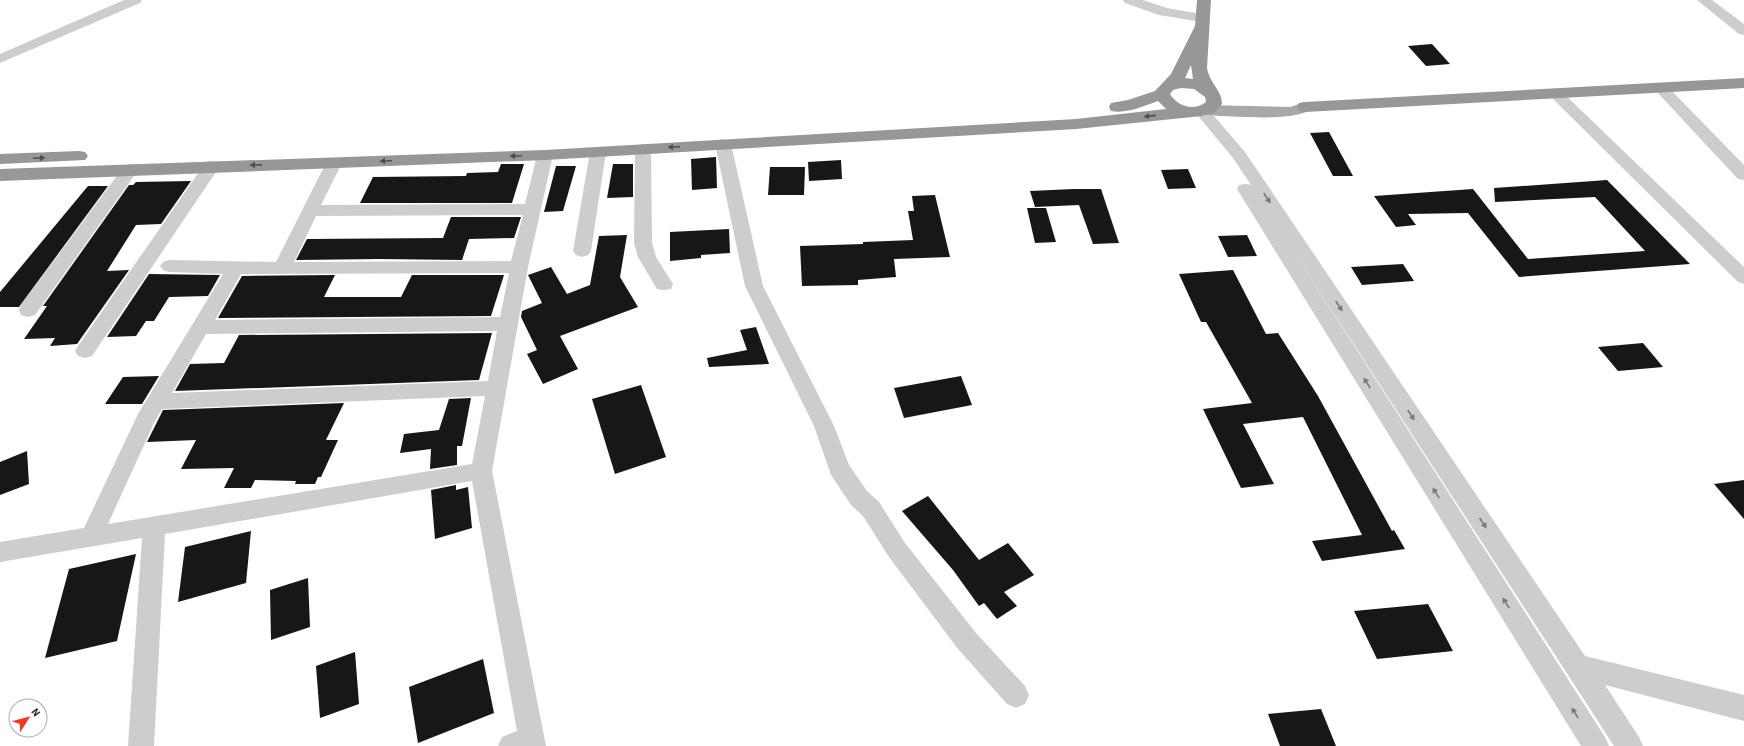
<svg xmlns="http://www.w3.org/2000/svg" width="1744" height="746" font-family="'Source Sans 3',sans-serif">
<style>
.building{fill:#171717}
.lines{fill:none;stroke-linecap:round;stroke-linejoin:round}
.street{fill:#cdcdcd;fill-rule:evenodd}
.primary{fill:#a8a8a8;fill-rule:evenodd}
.highway{fill:#979797;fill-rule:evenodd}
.oneway{fill:#4f4f4f}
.oneway2{fill:#777}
</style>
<rect width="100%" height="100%" fill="#fff"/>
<g class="building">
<path d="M1432,44L1450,64L1426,66L1408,46Z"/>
<path d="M1329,132L1353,176H1333L1310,133Z"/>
<path d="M716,157L717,188L692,190L691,159Z"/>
<path d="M841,160L842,179L809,181L808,162Z"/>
<path d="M501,164H524L512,203H360L373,177L466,176L467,173L498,172Z"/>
<path d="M613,164H633V197L607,198Z"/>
<path d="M556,166H576L563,211L544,212Z"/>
<path d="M770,167H805L804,195H768Z"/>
<path d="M1188,169L1196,188L1168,189L1161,170Z"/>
<path d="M1607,180L1690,264L1519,277L1468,213L1408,214L1416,225L1396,227L1374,196L1473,189L1528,259L1645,251L1595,197L1495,202L1494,188Z"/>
<path d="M191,181L161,224L136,225L107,271L129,270L77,344L50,346L55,338L24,339L47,306H43L129,185H133L136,182Z"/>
<path d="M88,186H108L19,307H0V292Z"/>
<path d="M1073,189H1101L1119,243L1093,244L1079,205L1035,207L1030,191Z"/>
<path d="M935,195L950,257L894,259L896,277L858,280V285L802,286L800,246L863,244V242L913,240L908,211H914L912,196Z"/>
<path d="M1027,208H1046L1056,242L1035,243Z"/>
<path d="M451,217H521L514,238L469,239L462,260L380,259L296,260L307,239L443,238Z"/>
<path d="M729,229L730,253L701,255V258L670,261V232Z"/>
<path d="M627,235L620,277L638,307L560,336L578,369L543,384L527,354L537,350L521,317L522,311L542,303L528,275L551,267L567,294L590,285L599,236Z"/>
<path d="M1247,235L1257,256L1228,257L1218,236Z"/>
<path d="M1403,264L1414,281L1362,285L1351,267Z"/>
<path d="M1233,270L1266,334L1278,333L1318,396L1392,531L1394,530L1405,549L1322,561L1312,541L1362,535L1303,417L1243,424L1274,484L1241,488L1203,409L1252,403L1206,322H1201L1179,274Z"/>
<path d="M149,274L220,275L208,296L169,297L154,321H146L136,336L107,337Z"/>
<path d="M335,275L324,297H401L412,275H504L491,316L218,318L242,276Z"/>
<path d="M756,327L769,364L709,367L707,358L747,350L740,330Z"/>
<path d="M492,333L479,380L175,391L190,364L224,363L239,335Z"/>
<path d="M1643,343L1663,367L1618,371L1598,347Z"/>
<path d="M159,376L142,404H105L123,377Z"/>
<path d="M961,376L972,405L904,418L894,388Z"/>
<path d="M641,385L666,457L615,474L592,399Z"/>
<path d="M471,398L462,446H457V465L430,469L431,449L400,453L404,434L439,430L449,399Z"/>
<path d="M344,403L326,440H338L321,477H318L315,484H295L296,481L255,480L251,488H224L234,468L181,469L196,440L147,442L163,410Z"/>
<path d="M27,451L29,484L0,495V462Z"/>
<path d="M1744,480V519L1714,484Z"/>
<path d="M456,485V490L468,487L472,528L435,539L431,490Z"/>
<path d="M928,496L979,560L1008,543L1034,575L1004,592L1017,606L997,619L984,603L979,606L953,570L902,511Z"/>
<path d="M251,531L246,583L178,602L185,547Z"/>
<path d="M136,554L117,641L45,658L69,569Z"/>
<path d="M308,578L310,627L271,640L270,590Z"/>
<path d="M1428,604L1453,651L1377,659L1354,611Z"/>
<path d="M355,652L359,704L320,718L316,666Z"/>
<path d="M483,659L494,713L418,743L409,687Z"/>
<path d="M1321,709L1336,746H1280L1268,714Z"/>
</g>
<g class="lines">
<g class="street">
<path d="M124,0H142L140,3L0,63V54Z"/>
<path d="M1123,0H1143L1167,8L1207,15L1209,18L1207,21L1202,22L1159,15L1125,3Z"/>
<path d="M1697,0H1712L1744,24V35L1739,34Z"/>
<path d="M1661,84L1666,85L1744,165V180L1738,179L1656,91L1654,88L1656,85Z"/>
<path d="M1555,89L1560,90L1744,267V284L1738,282L1550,96L1548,93L1550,90Z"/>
<path d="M1202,106L1207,108L1245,152L1585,656L1744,695V721L1605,685L1639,737L1643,746H1614L1290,246L1605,737L1609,746H1581L1237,189L1239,185L1245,184L1251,185L1233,158L1194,111L1197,108Z"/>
<path d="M723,139L729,141L731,144L763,286L834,426L849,465L867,491L879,502L905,543L976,633L1025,686L1029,695L1025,704L1016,708L1007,704L958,649L889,557L863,516L851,505L831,475L814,426L745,286L715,144L717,141Z"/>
<path d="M643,144L649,146L651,149L652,243L656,257L673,284L671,289L664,290L657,289L638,257L634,243L635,149L637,146Z"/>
<path d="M598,147L604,149L606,152L591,251L588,255L582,257L576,255L573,251L590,152L592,149Z"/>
<path d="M545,150L551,152L553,155L528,267L492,471L546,746H498L502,737L517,731L472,481L165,534L154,746H128L142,538L0,562V542L84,528L138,414L223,274L169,272L163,270L160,266L163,262L169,260L276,262L328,159L334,158L340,159L342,163L321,205L525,204L537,155L539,152ZM523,215L511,261L294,262L316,216ZM509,273L500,317L215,320L241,274ZM497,331L488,381L172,393L206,334ZM485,396L472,464L108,524L154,423L162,409Z"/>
<path d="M212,161L218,162L220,166L92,356L85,358L78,356L75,351L78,346L206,162Z"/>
<path d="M131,164L137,165L139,169L35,315L28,317L21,315L19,310L21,305L125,165Z"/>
</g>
<path class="primary" d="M1305,102L1311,103L1313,107C1302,123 1226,116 1205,115L1199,114L1197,110L1199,106L1205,105L1290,107Z"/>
<g class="highway">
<path d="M1197,0H1211L1207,68C1210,84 1222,90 1222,104L1215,112L1202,116L1076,129L545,160L0,181V169L545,150L1076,119L1166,109L1158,101C1143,106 1127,114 1111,111L1109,107L1111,103L1128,100L1155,91L1171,74L1195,26ZM1191,65L1193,79L1185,78ZM1181,88L1194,89L1205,97L1206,102C1194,112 1177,106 1170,94L1173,90Z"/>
<path d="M1744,78V88L1305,112L1299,111L1297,107L1299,103L1305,102Z"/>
<path d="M79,151L85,152L88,156L85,160L0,164V154Z"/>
</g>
</g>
<defs><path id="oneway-solid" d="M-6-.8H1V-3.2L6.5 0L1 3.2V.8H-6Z"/></defs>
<g class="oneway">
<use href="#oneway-solid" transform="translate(1150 116) rotate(174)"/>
<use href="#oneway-solid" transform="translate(674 147) rotate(177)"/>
<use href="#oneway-solid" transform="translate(516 156) rotate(178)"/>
<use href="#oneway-solid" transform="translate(39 158) rotate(-2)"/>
<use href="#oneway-solid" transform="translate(386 161) rotate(178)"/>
<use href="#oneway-solid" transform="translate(256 165) rotate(179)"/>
</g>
<g class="oneway2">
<use href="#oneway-solid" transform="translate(1267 198) rotate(56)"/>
<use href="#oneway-solid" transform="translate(1339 306) rotate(56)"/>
<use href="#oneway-solid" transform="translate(1367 383) rotate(-122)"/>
<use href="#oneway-solid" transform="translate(1411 415) rotate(56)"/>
<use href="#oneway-solid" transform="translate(1436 493) rotate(-122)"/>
<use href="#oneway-solid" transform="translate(1483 523) rotate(56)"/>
<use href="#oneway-solid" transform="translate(1506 603) rotate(-122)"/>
<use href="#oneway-solid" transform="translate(1575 713) rotate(-122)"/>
</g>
<g transform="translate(28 718) rotate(54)"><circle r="19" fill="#ffffff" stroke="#acacac"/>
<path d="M0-3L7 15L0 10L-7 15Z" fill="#f73422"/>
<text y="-6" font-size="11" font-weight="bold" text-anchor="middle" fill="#303030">N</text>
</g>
</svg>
